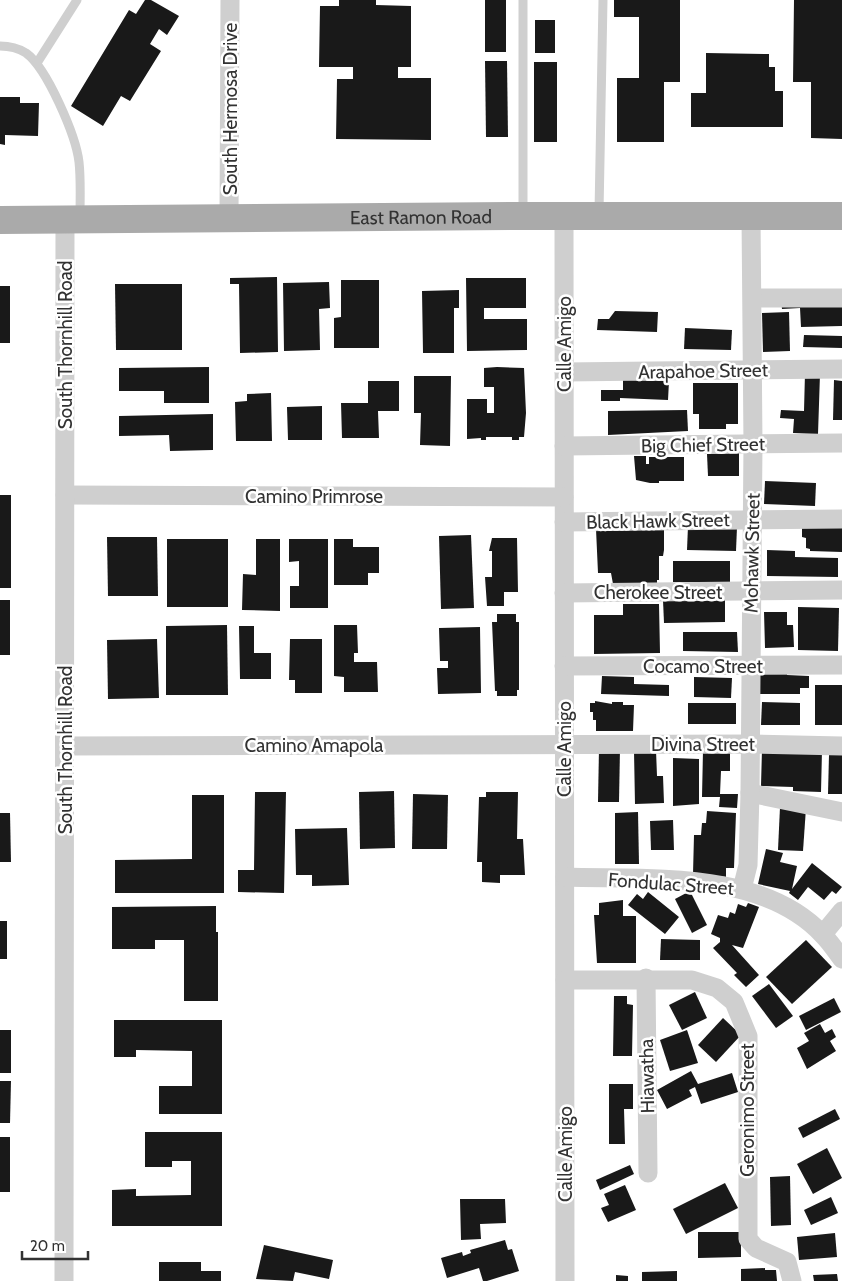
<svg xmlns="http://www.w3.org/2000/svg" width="842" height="1281" font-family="Cabin,sans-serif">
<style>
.building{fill:#191919}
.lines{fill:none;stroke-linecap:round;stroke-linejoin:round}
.service{stroke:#cfcfcf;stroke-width:9}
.minor{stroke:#cfcfcf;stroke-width:19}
.primary{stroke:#aaa;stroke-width:28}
.labels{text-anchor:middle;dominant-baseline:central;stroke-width:5;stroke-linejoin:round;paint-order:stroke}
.street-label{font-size:19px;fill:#323232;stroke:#fff}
</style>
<rect width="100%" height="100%" fill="#fff"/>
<g class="building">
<path d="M145,0H151L179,16L167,35L159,29L150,44L161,51L130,101L121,96L103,126L71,106L129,10L136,14Z"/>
<path d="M339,0H376V5L411,6V67H398V78H431V140L336,139L337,79H353V67H319L320,6H339Z"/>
<rect x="485" y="0" width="21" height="52"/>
<path d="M614,0H680V82H664V142H617V78H639V17H614Z"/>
<path d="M794,0H842V139L811,138V82H793Z"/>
<rect x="535" y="20" width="20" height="33"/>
<path d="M706,53L769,54V67H775V91H783V127H691V93H706Z"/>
<path d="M485,61H507L508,137H486Z"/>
<rect x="534" y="62" width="23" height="80"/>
<path d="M0,97H20V103H39L38,136L5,135V145L0,144Z"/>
<path d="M277,277L278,352L240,353L239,284H230V278Z"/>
<path d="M466,278H526V308H484V319H527V350L467,351Z"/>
<path d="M341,280H379V348H334V318L341,317Z"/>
<path d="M329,282L330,308L319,309L320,350L284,351L283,283Z"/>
<path d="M115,284H182V350H116Z"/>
<rect x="0" y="286" width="10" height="57"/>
<path d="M459,290V308H454V353H423L422,291Z"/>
<path d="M842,300V326L801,327L800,308L782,309L781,301Z"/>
<path d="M615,311L658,312L657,332L597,330L598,319H609Z"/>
<path d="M789,312L790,351L763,352L762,313Z"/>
<path d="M685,328L732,330L731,350L684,349Z"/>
<path d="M804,335L842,336V348L803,347Z"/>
<path d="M209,367V403H164V391H119V368Z"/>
<path d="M497,367L524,368L526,413L524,437H519V440H512V437H486V440H481V438L467,439V399H487V413H494V387H484V368Z"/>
<path d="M805,373L820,374L818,434L793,433L794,419L780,418L781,410L804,411Z"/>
<path d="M414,376H451L450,446L420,445L421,413H414Z"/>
<path d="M623,380L669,381L668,400L620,398V401H601V390H623Z"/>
<path d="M834,380L842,381V420H833Z"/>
<path d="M368,381H399V411H378L379,438H342L341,403H368Z"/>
<path d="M693,383H738V424H726V429H699V414H693Z"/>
<path d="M271,393L272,441H236L235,402L247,401V394Z"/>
<path d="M322,406V440H288L287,407Z"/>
<path d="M687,410L688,431L608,435V411Z"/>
<path d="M213,414V450L170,451L169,435L119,436V416Z"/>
<path d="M739,453V476H708L707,454Z"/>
<path d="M634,456H646V464H649V457H684V481H659V483H650L636,480Z"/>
<path d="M765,481L816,483L815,506L764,504Z"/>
<rect x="0" y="495" width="11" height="93"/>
<path d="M802,525L842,526V552L810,551V549L806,548V538L802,537Z"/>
<path d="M688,526L737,527L736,551L687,550Z"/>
<path d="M664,528V550L663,556H659V580H657V584H613L611,573H598L596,529Z"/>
<path d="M471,535L474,608L441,609L439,536Z"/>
<path d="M107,537H157L158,596H108Z"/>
<path d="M492,538H517L518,592H504V606H487L485,577H492V551H489Z"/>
<rect x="167" y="539" width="61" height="68"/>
<path d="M256,539H280V611L242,610L243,574L256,575Z"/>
<path d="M289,539H328V608H290V586H299V561L289,562Z"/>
<path d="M334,539H353V547H379V573H368V585H334Z"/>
<path d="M767,550L795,551V557L838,558V577L767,576Z"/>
<rect x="673" y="561" width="57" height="21"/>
<rect x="0" y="600" width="10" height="55"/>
<path d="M663,600H725V622L664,623Z"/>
<path d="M623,604H659L660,653L594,654V615H623Z"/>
<path d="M798,607L839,608L838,651L798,650Z"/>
<path d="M764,612H787V625H793L794,647L765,648Z"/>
<path d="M497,614H516V622H519V690H517V696H497V691H495L492,622H497Z"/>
<path d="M227,625L228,695H166V626Z"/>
<path d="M334,625H357L358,653H354V662H377L378,692H344V677L334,676Z"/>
<path d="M239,626H254V653H271V679H240Z"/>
<path d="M480,627L481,693L438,694L437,668H448V661H440L439,628Z"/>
<path d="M683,632H737L738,652L683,651Z"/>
<path d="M157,639L159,698L108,699L107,640Z"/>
<path d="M290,639H322V693H295V680H289Z"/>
<path d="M787,667V675L809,676V688H800V694H759L757,674Z"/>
<path d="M602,676L634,677V684L669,685V696L601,694Z"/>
<path d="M694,677L732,678L731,698L694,697Z"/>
<rect x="815" y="685" width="27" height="40"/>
<path d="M595,701L612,704V702H623V705H634L633,731H596V720H593V712H590V703H595Z"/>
<path d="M762,702L800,703V725H761Z"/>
<rect x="688" y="703" width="48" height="21"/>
<path d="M599,748H620L619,802H598Z"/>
<path d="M762,749L822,751L821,792L793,791V787L761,786Z"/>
<path d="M656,750L657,776H663L664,803L635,804L634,751Z"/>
<path d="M703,751L730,752V771H721L720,794H738L737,808L719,807L720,797H702Z"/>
<path d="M829,755H842V794H828Z"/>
<path d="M673,758L699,759V804L673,806Z"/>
<path d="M394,791L395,848L360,849L359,792Z"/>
<path d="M255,792H286L284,893L238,892V870H254Z"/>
<path d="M486,792H518L517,839H523L525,875H500V883L482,882V862H477L479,797H486Z"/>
<path d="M413,794L448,795L447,849H412Z"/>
<path d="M192,795H224V893H115V860L192,859Z"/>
<path d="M780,807L806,808L803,851L778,850Z"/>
<path d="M707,811L736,813L734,868H726V877L693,874L694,835H701L702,823H706Z"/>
<path d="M638,812L639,864H615V813Z"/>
<path d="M0,813H10L11,862H0Z"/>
<path d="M673,820L674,850H651L650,821Z"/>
<path d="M347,828L349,885L312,886V875H296L295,829Z"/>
<path d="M766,849L783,853L780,862L797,866L792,889L812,863L842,887L836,894L832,891L824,900L808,887L798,900L789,893L790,891L758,884Z"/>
<path d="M690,891L707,925L692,933L675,899Z"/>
<path d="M648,892L679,917L665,934L628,905L637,894L643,899Z"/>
<path d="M623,900V916H636V963H597L594,915H599V903Z"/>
<path d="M748,903L759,907L743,948L732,945L759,975L746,987L734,975L737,973L713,948L720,942V938L711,934L718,915L728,918L730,912L735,914L738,904L746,907Z"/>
<path d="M216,906V932H218V1001H184V940H155V949H112V907Z"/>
<rect x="0" y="921" width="7" height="38"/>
<path d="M661,939L700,940V960H660Z"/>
<path d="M806,940L832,967L792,1004L766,977Z"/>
<path d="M769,984L793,1016L776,1028L752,996Z"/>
<path d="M695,992L707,1018L682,1030L669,1005Z"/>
<path d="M614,996H627V1004L633,1005L632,1056H613Z"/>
<path d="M834,998L841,1012L806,1030L799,1016Z"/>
<path d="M723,1018L741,1035L716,1062L698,1045Z"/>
<path d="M114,1020H222V1114H159V1086H192V1051L136,1050V1057H114Z"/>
<path d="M820,1024L825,1033L832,1029L836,1037L830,1041L836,1051L807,1069L797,1048L809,1041L804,1033Z"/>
<rect x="0" y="1030" width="11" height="43"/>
<path d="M687,1030L698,1063L670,1071L660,1040Z"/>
<path d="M691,1071L698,1084L732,1073L738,1092L701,1104L695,1087L689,1090L692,1096L667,1109L657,1090Z"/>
<path d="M0,1081H11L10,1123H0Z"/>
<path d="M609,1084H633V1109H624L625,1144H609Z"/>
<path d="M835,1109L840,1119L803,1138L798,1128Z"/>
<path d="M145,1132H222V1226H112V1190L136,1189V1196L191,1195V1161H172V1167H145Z"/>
<rect x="0" y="1137" width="10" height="55"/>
<path d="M827,1148L842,1178L813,1194L797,1164Z"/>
<path d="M630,1165L634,1174L600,1190L596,1180Z"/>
<path d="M790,1176L791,1225L771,1226L770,1177Z"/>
<path d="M725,1183L738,1208L686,1234L673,1209Z"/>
<path d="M625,1185L636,1210L608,1222L601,1208L609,1205L604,1194Z"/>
<path d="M831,1197L838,1213L811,1225L804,1210Z"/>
<path d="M460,1199H505L506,1223L480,1224L481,1239L461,1240Z"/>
<path d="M698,1232H741V1257L698,1258Z"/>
<path d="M835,1233L837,1257L799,1260L797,1237Z"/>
<path d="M505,1240L508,1250L512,1249L519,1271L487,1281H483L479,1268L447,1278L441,1258L462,1252L463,1256L471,1253L470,1250Z"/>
<path d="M264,1245L333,1260L329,1279L295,1272L293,1281L256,1279Z"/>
<path d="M159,1262H201V1271H221V1281H159Z"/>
<path d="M765,1268V1270H776L777,1281H741V1269Z"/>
<path d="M677,1271V1281H642V1272Z"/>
<path d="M837,1274L838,1281H814L813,1275Z"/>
<path d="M616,1275L628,1276V1281H616Z"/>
</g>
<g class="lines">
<g class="service">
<path d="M0,46C9,46 18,48 26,53C47,68 76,136 79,162C81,180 80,199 80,216"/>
<path d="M37,63L77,0"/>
<path d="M523,212V0"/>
<path d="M599,212L603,0"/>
</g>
<g class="minor">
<path d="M564,217L565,1281"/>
<path d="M229,218L230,0"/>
<path d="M754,298H842"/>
<path d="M564,372L842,369"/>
<path d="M564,446L842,443"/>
<path d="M65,495L564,497"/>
<path d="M564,522L842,519"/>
<path d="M564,593L842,590"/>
<path d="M564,666L842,665"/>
<path d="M65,746L751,744L842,746"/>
<path d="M750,793L842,812"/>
<path d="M565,877C647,880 762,869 823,935C830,942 836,951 842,959"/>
<path d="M742,889L748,865L750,793L753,444L751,216"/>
<path d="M823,934L842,911"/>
<path d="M646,978L648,1173"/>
<path d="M565,980H692L717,988L734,1002L748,1036V1239L756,1248L787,1262L792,1281"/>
<path d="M64,1281L65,219"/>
</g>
<path class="primary" id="s1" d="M0,220L523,216H842"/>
</g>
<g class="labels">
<g class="street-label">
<text transform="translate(230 109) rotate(-90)">South Hermosa Drive</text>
<text stroke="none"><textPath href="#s1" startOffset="421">East Ramon Road</textPath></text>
<text transform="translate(564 344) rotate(-90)">Calle Amigo</text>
<text transform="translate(65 345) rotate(-90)">South Thornhill Road</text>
<text transform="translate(703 371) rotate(-1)">Arapahoe Street</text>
<text transform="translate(703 445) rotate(-1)">Big Chief Street</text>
<text x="314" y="496">Camino Primrose</text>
<text transform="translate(658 521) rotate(-1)">Black Hawk Street</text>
<text transform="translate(752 553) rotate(-89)">Mohawk Street</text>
<text x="658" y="592">Cherokee Street</text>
<text x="703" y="666">Cocamo Street</text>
<text x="703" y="744">Divina Street</text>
<text x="314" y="745">Camino Amapola</text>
<text transform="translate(564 749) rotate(-90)">Calle Amigo</text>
<text transform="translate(65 750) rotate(-90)">South Thornhill Road</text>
<text transform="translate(671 884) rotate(4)">Fondulac Street</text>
<text transform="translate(647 1076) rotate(-91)">Hiawatha</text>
<text transform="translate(747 1110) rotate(-90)">Geronimo Street</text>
<text transform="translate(565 1154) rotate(-90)">Calle Amigo</text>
</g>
</g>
<path d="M22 1251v8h66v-8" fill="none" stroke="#323232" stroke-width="2.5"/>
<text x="30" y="1251" font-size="15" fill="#323232" stroke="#ffffff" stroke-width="4" paint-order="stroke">20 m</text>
</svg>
